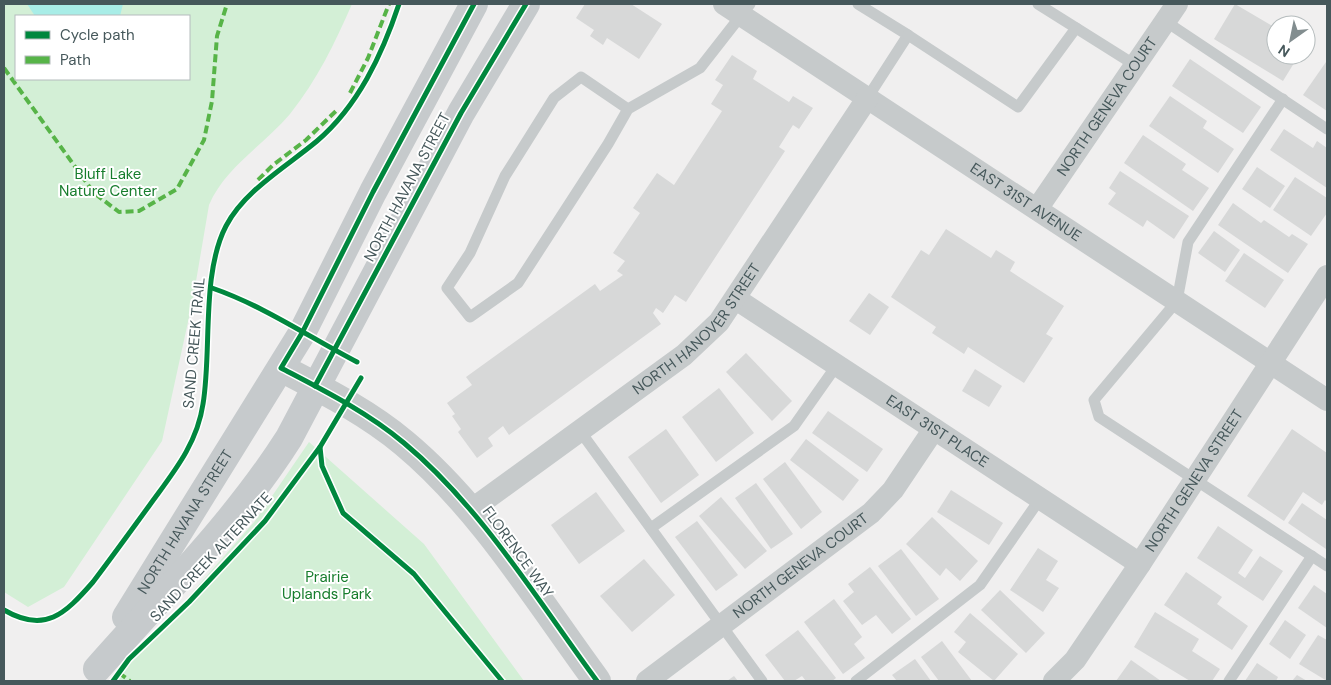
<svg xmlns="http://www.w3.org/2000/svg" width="1331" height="685" font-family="'DM Sans',sans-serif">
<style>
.green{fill:#d3efd6;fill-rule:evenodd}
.water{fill:#a8ede7}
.building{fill:#d7d8d8}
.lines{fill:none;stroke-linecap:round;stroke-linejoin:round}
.service{stroke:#c6cacb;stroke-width:11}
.minor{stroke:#c6cacb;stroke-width:22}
.tertiary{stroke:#c6cacb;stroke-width:28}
.secondary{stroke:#c6cacc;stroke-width:28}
.quiet{stroke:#57b448;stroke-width:4;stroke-dasharray:8 4;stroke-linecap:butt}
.cycleway-casing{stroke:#fff;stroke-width:8}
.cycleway{stroke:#00873e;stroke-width:5}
.labels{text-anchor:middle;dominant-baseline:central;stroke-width:4;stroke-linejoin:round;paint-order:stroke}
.street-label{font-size:15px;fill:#46585b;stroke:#fff}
.park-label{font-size:15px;fill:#177d2d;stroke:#fff}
</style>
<rect width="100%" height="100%" fill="#f0efef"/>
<g class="green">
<path d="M4,4H352C335,43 317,80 290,114C264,145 225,167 209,205L193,299L162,441L64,587L28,607L4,592ZM16,16H189V79H16Z"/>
<path d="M309,442L424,544L524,681H114L255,521Z"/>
</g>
<path class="water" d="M27,4H123L120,16H35Z"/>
<g class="building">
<path d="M585,4H631L662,24L639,59L607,38L603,45L590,36L594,30L576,18Z"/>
<path d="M1235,4L1276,28V55H1299L1283,81L1214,39Z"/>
<path d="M732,55L757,71L753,79L789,102L793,96L813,108L799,129L793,125L779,147L785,151L686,302L675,295L663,313L656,308L653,313L661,324L509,435L503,426L488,438L493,446L477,458L458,432L461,429L452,416L455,414L447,403L472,385L466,377L595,284L600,291L623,275L617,271L625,261L613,253L640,213L633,208L657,173L674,185L722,111L711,104L723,85L715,80Z"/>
<path d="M1190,59L1261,107L1243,133L1172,86Z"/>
<path d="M1326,62L1327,63V111L1303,95Z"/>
<path d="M1170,96L1207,121L1203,128L1234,149L1218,173L1149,126Z"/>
<path d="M1284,129L1313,148L1317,141L1327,148V188L1270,150Z"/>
<path d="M1143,135L1186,164L1182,170L1209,188L1193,211L1124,163Z"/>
<path d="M1257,167L1285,186L1270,208L1242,189Z"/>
<path d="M1120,171L1189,216L1174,239L1147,220L1143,227L1108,204L1116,193L1109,188Z"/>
<path d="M1295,177L1327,198V213L1311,236L1273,210Z"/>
<path d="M1233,203L1261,223L1264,220L1289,237L1292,234L1308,244L1288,273L1218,225Z"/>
<path d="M946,229L991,258L996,250L1015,262L1010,271L1064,306L1046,334L1053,338L1024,383L968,347L964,354L932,333L936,327L891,297L921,250L929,255Z"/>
<path d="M1214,231L1240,250L1225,272L1198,253Z"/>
<path d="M1244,253L1284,280L1265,308L1225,281Z"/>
<path d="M869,293L889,307L870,335L849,321Z"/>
<path d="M746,353L792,401L772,421L726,372Z"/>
<path d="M975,369L1002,386L989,407L962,391Z"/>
<path d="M719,388L754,433L716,462L682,417Z"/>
<path d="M828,411L883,449L867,472L812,433Z"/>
<path d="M666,429L699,475L661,503L628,457Z"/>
<path d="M1292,429L1327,453V502L1325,500L1322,505L1303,492L1284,521L1247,496Z"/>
<path d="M806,439L859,480L843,501L790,460Z"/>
<path d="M785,462L822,512L801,529L763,479Z"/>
<path d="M756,483L793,534L771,549L735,498Z"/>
<path d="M951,490L1003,523L989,545L937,512Z"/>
<path d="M596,492L625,531L579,564L551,525Z"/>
<path d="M721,497L767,551L745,569L699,516Z"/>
<path d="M1302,503L1327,520L1326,549L1288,523Z"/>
<path d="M932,517L978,561L960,581L946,568L940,576L906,544Z"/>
<path d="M697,521L738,575L716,591L675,537Z"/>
<path d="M1218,526L1253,550L1238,573L1245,578L1260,556L1283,571L1263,601L1197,558Z"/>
<path d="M1038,548L1058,561L1046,580L1059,588L1043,612L1010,590Z"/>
<path d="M901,549L939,599L916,616L878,566Z"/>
<path d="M644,559L675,595L632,632L600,596Z"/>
<path d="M870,567L911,619L892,634L876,615L862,625L843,601L854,592L848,584Z"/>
<path d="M1186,572L1222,597L1217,604L1248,626L1232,650L1164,605Z"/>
<path d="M1314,585L1327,594V628L1298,608Z"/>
<path d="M1000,590L1045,633L1026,653L981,610Z"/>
<path d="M834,599L862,637L854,644L865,658L843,674L804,622Z"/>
<path d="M1155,612L1199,639L1192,651L1220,669L1212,681H1190L1134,647Z"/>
<path d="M970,613L1018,654L994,681L958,652L966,642L954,632Z"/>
<path d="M1285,620L1306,635L1290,659L1269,644Z"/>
<path d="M798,630L836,678L832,681H806L802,676L794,681H785L765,655Z"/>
<path d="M1318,635L1327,640V681L1299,664Z"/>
<path d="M942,641L972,681H939L921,657Z"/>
<path d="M915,659L931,681H897L892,675Z"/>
<path d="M1131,660L1161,681H1116Z"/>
<path d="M1257,663L1278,677L1276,681H1245Z"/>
<path d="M1297,675L1307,681H1292Z"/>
<path d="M734,676L738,681H727Z"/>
</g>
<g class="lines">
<g class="service">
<path d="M858,4L908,35L868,97"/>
<path d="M1038,4L1135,65"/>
<path d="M1165,21L1327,129"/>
<path d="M908,35L1018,107L1076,28"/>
<path d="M1283,99L1188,242L1177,301L1094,400L1099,417L1327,566"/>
<path d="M628,109L581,77L554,98L505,176L470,253L447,288L470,317L518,283L608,144L628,109L700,68L750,4"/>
<path d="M580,431L762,681"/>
<path d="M651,528L794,426L837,365"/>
<path d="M856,681L980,585L1040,499"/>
<path d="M1229,681L1312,556"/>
</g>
<g class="minor">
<path id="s1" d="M724,4L1327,400"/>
<path id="s2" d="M1037,209L1177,4"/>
<path id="s3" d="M736,299L1140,564"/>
<path id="s4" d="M471,510L684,355L719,322L868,97"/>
<path id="s5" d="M647,681L871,513L893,490L934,429"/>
<path id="s6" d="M1054,681L1075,660L1140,564L1327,276"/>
</g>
<path class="tertiary" d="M281,368C323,390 367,412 404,443C481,507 538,601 597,681"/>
<g class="secondary">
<path id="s7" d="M126,617L302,333L373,192L474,4"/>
<path d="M97,669C163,594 235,523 289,438L461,113L526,4"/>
</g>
<g class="quiet">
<path d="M4,68L94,193L119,212L139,211L177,189L204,140L212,101L217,36L227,4"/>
<path d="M350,93L368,58L389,4"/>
<path d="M258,180L273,165L306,140L338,109"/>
<path d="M119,673L130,681"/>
</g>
<g class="cycleway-casing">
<g id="cycleway">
<path d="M474,4L373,192L302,333L281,368C323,390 367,412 404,443C481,507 538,601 597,681"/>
<path d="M212,288C264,306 309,337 357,362"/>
<path d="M315,386L461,113L526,4"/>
<path d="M320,447L322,466L343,513L414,574L502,681"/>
<path d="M4,610C45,634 65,614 93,582C112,557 130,532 149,506C172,474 197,445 203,404C212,351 201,274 226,226C245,190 286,167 317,141C358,106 382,55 399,4"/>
<path d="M113,681L129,659L189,602L265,521L320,447L361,378"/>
</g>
</g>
<use href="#cycleway" class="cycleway"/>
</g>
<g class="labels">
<g class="street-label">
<text stroke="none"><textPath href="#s2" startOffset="124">NORTH GENEVA COURT</textPath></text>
<text transform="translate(407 187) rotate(-62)">NORTH HAVANA STREET</text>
<text stroke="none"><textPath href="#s1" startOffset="361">EAST 31ST AVENUE</textPath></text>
<text stroke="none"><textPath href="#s4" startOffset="291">NORTH HANOVER STREET</textPath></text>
<text transform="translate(194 343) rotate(-85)">SAND CREEK TRAIL</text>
<text stroke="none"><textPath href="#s3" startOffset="241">EAST 31ST PLACE</textPath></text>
<text stroke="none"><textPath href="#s6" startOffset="245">NORTH GENEVA STREET</textPath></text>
<text stroke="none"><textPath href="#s7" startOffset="112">NORTH HAVANA STREET</textPath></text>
<text transform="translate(518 552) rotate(54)">FLORENCE WAY</text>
<text transform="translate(211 557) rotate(-47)">SAND CREEK ALTERNATE</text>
<text stroke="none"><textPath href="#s5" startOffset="192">NORTH GENEVA COURT</textPath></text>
</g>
<g class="park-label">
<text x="108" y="174">Bluff Lake<tspan x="108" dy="17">Nature Center</tspan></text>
<text x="327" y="577">Prairie<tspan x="327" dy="17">Uplands Park</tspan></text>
</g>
</g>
<rect width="1331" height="685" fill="none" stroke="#46585b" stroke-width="10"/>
<rect x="15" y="15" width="175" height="65" fill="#ffffff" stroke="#b5bcbd"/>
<rect x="25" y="31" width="25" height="8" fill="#00873e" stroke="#b5bcbd"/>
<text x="60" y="40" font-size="15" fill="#46585b">Cycle path</text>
<rect x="25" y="56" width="25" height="8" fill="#57b448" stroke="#b5bcbd"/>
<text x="60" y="65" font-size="15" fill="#46585b">Path</text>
<g transform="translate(1291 40) rotate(213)"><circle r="24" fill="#ffffff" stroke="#b5bcbd"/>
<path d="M0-4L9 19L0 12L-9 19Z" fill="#828d8f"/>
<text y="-8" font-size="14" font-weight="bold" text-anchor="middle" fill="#46585b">N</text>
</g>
</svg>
